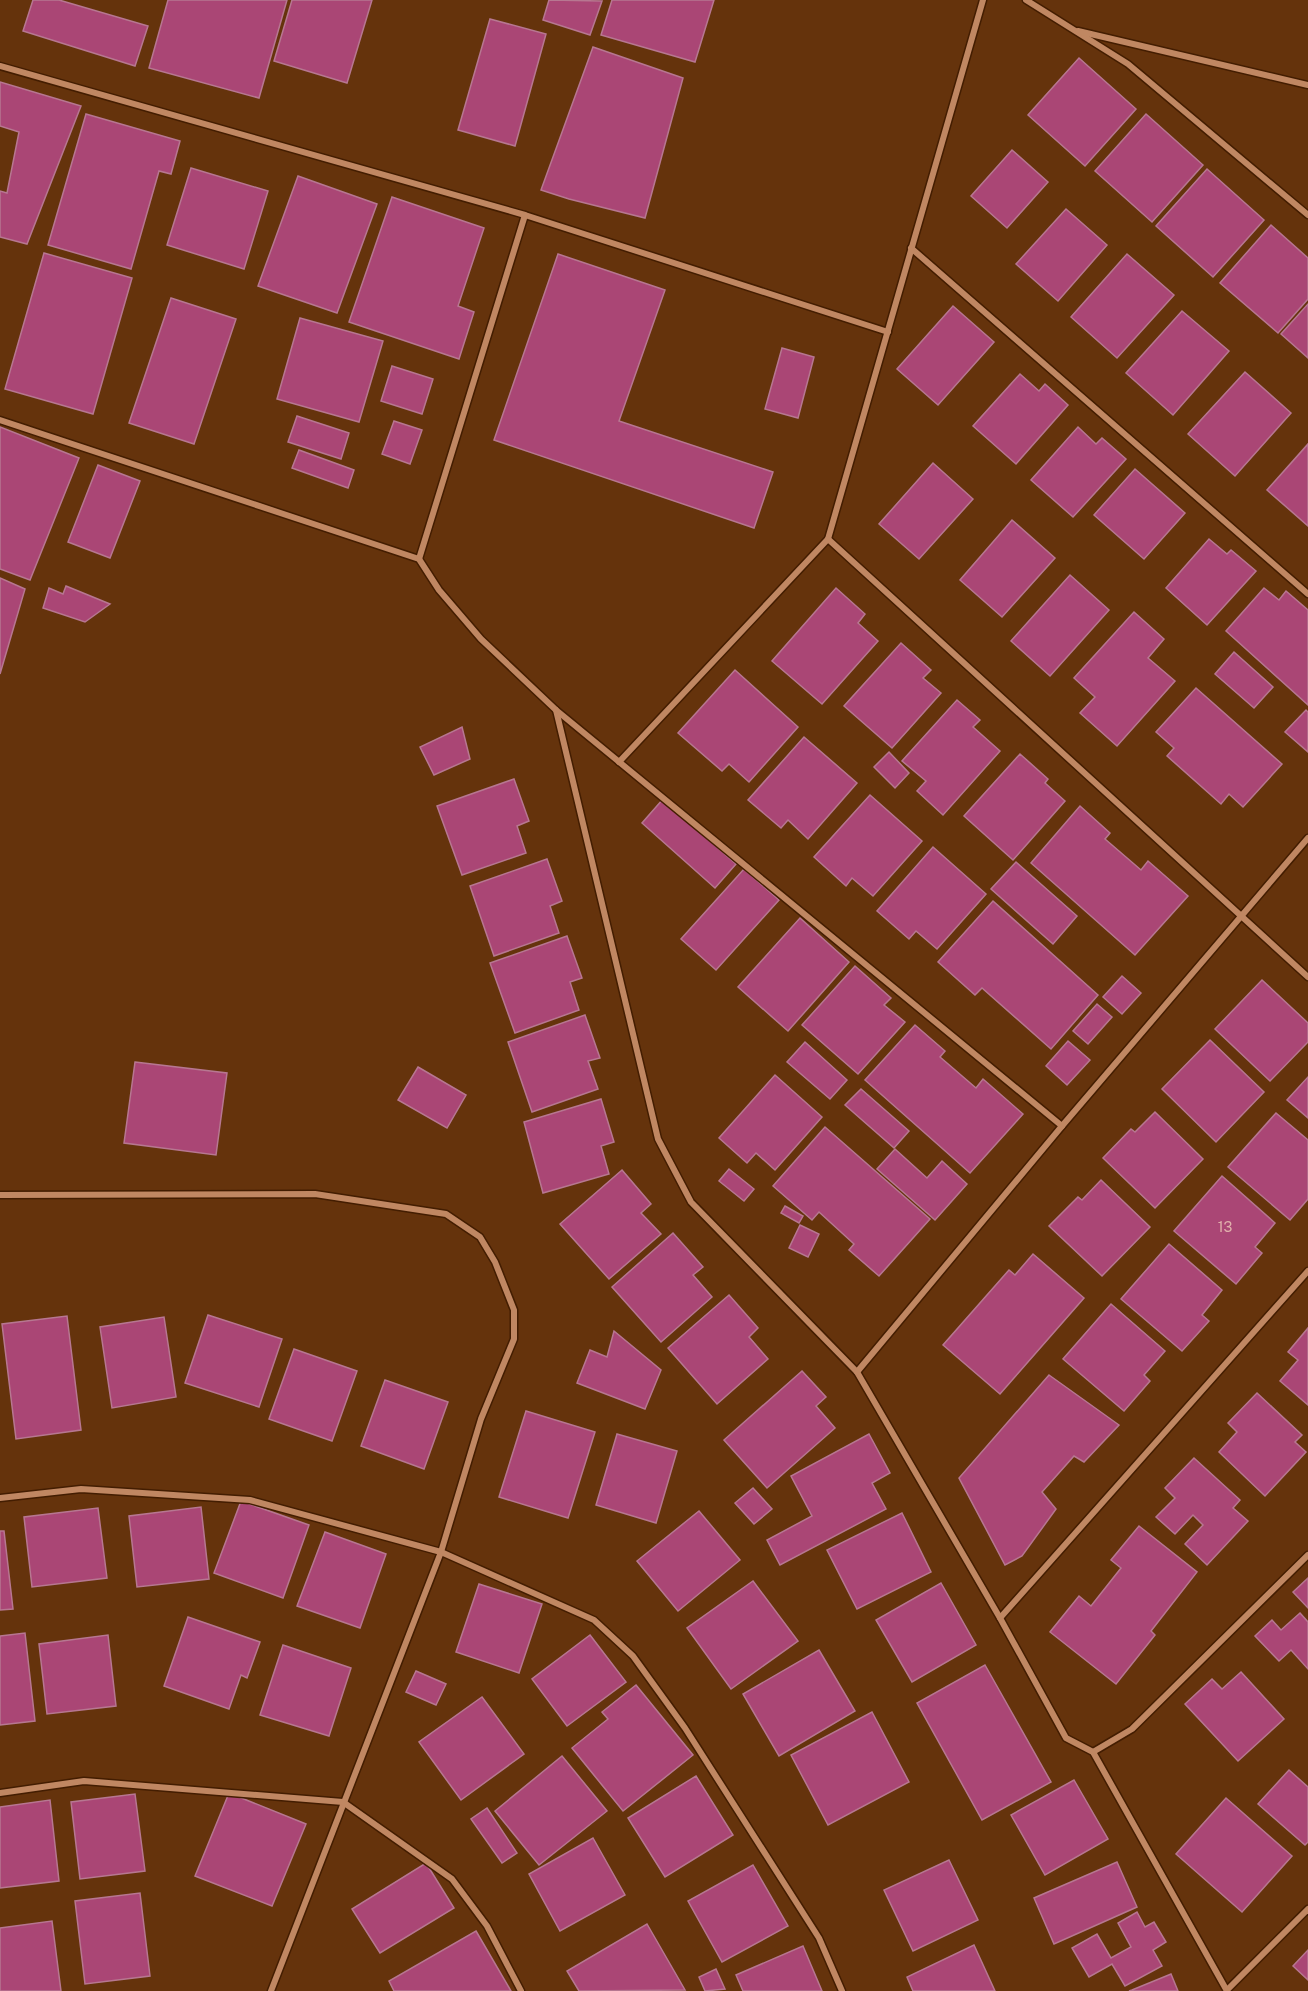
<svg xmlns="http://www.w3.org/2000/svg" width="1308" height="1991" font-family="'Public Sans',sans-serif">
<style>
.building{fill:#aa4675;stroke:#b77791;stroke-width:1.5}
.lines{fill:none;stroke-linecap:round;stroke-linejoin:round}
.street-casing{stroke:#431d01;stroke-width:9}
.street{stroke:#c08762;stroke-width:6}
.labels{text-anchor:middle;dominant-baseline:central;stroke-width:6;stroke-linejoin:round;paint-order:stroke}
.number-label{font-size:14px;fill:#e0b0ac}
</style>
<rect width="100%" height="100%" fill="#65330c"/>
<g class="building">
<path d="M33,0H59L148,26L135,66L23,31Z"/>
<path d="M168,0H287L259,98L149,68Z"/>
<path d="M292,0H372L347,83L274,61Z"/>
<path d="M549,0L602,1L590,35L543,20Z"/>
<path d="M612,0H714L695,62L601,35Z"/>
<path d="M490,19L546,34L515,146L458,130Z"/>
<path d="M593,47L683,78L645,218L569,199L541,190Z"/>
<path d="M1079,58L1136,109L1085,166L1028,115Z"/>
<path d="M0,82L81,106L27,244L0,237V191L7,193L19,132L0,126Z"/>
<path d="M86,114L180,141L171,174L159,171L131,269L48,245Z"/>
<path d="M1146,114L1203,165L1152,222L1095,171Z"/>
<path d="M1012,150L1048,182L1007,228L971,196Z"/>
<path d="M191,168L268,191L244,269L167,245Z"/>
<path d="M1207,169L1264,220L1213,277L1156,226Z"/>
<path d="M298,176L377,204L337,313L258,286Z"/>
<path d="M392,197L484,228L458,306L474,312L459,359L349,322Z"/>
<path d="M1066,209L1107,245L1058,301L1016,264Z"/>
<path d="M1271,225L1308,258V299L1278,333L1220,283Z"/>
<path d="M44,253L132,278L93,414L5,389Z"/>
<path d="M558,254L665,290L619,421L773,472L754,528L494,440Z"/>
<path d="M1127,254L1174,295L1117,358L1071,317Z"/>
<path d="M171,298L236,319L194,444L129,423Z"/>
<path d="M1308,304V358L1281,334Z"/>
<path d="M953,306L994,342L938,405L897,369Z"/>
<path d="M1182,311L1229,351L1173,415L1126,373Z"/>
<path d="M300,318L383,341L359,422L277,399Z"/>
<path d="M782,348L814,357L798,418L765,409Z"/>
<path d="M392,366L433,379L422,414L381,401Z"/>
<path d="M1245,372L1291,413L1235,476L1188,434Z"/>
<path d="M1020,374L1039,391L1045,384L1068,405L1016,464L973,426Z"/>
<path d="M297,416L349,433L341,459L288,442Z"/>
<path d="M394,421L422,430L410,464L382,454Z"/>
<path d="M0,427L79,458L30,580L0,569Z"/>
<path d="M1078,427L1096,444L1102,438L1126,459L1073,517L1031,480Z"/>
<path d="M1308,444V526L1267,490Z"/>
<path d="M299,450L354,470L348,488L292,468Z"/>
<path d="M933,463L973,499L919,559L879,524Z"/>
<path d="M98,465L140,481L110,558L68,542Z"/>
<path d="M1135,469L1185,513L1144,559L1094,515Z"/>
<path d="M1012,520L1055,558L1002,617L960,580Z"/>
<path d="M1209,539L1227,554L1231,550L1256,571L1207,625L1166,588Z"/>
<path d="M1070,575L1109,610L1050,676L1011,641Z"/>
<path d="M0,578L25,589L0,674Z"/>
<path d="M66,586L110,604L85,622L43,608L49,588L63,594Z"/>
<path d="M836,588L865,614L858,623L878,641L822,704L772,661Z"/>
<path d="M1264,588L1279,600L1286,591L1308,610V705L1226,631Z"/>
<path d="M1134,612L1164,639L1148,658L1175,681L1117,746L1080,713L1095,697L1074,678Z"/>
<path d="M901,643L931,670L923,678L941,693L892,748L844,706Z"/>
<path d="M1234,652L1273,687L1254,708L1215,674Z"/>
<path d="M735,670L798,727L749,782L729,764L722,771L678,733Z"/>
<path d="M1196,688L1282,764L1243,807L1229,794L1221,804L1167,756L1174,748L1156,732Z"/>
<path d="M957,700L980,720L973,727L1000,751L943,815L917,791L926,781L902,761Z"/>
<path d="M1306,710L1308,712V752L1285,732Z"/>
<path d="M462,727L470,759L434,775L420,747Z"/>
<path d="M804,737L857,783L808,839L788,820L781,828L748,800Z"/>
<path d="M889,752L909,773L895,788L874,767Z"/>
<path d="M1020,754L1048,779L1045,783L1065,801L1013,860L964,816Z"/>
<path d="M514,779L529,821L517,826L526,853L462,875L437,806Z"/>
<path d="M870,795L922,841L873,896L852,878L846,886L814,857Z"/>
<path d="M663,799L736,864L715,888L642,823Z"/>
<path d="M1080,806L1110,833L1105,839L1141,870L1148,861L1188,896L1135,955L1031,863Z"/>
<path d="M933,847L986,894L937,949L916,931L909,939L877,911Z"/>
<path d="M547,859L562,901L550,906L559,933L494,956L470,886Z"/>
<path d="M1016,862L1077,916L1053,944L991,889Z"/>
<path d="M744,869L779,900L716,970L681,939Z"/>
<path d="M993,901L1098,995L1051,1049L982,988L975,995L938,962Z"/>
<path d="M800,918L849,962L788,1031L738,987Z"/>
<path d="M567,936L582,978L570,982L579,1010L515,1033L490,963Z"/>
<path d="M855,966L891,998L884,1005L905,1022L858,1074L802,1025Z"/>
<path d="M1122,976L1141,993L1122,1014L1103,997Z"/>
<path d="M1262,980L1308,1023V1042L1270,1081L1215,1029Z"/>
<path d="M1097,1004L1112,1017L1088,1044L1073,1031Z"/>
<path d="M585,1015L600,1058L588,1061L598,1089L532,1112L508,1042Z"/>
<path d="M915,1025L945,1051L940,1057L976,1088L983,1079L1023,1114L970,1173L865,1080Z"/>
<path d="M1210,1040L1264,1092L1216,1142L1162,1089Z"/>
<path d="M1068,1041L1090,1060L1067,1085L1046,1066Z"/>
<path d="M805,1042L847,1080L830,1099L787,1062Z"/>
<path d="M135,1062L227,1073L216,1155L124,1143Z"/>
<path d="M418,1067L466,1095L447,1128L398,1100Z"/>
<path d="M775,1075L822,1117L775,1170L756,1153L747,1163L719,1138Z"/>
<path d="M1308,1077V1118L1287,1100Z"/>
<path d="M861,1089L909,1131L894,1148L845,1105Z"/>
<path d="M601,1099L614,1142L601,1146L609,1174L543,1193L524,1122Z"/>
<path d="M1155,1112L1203,1159L1155,1208L1103,1158L1131,1129L1135,1132Z"/>
<path d="M1276,1113L1308,1140V1199L1290,1220L1228,1167Z"/>
<path d="M825,1127L930,1219L879,1276L849,1250L854,1244L819,1212L812,1220L773,1186Z"/>
<path d="M895,1149L927,1178L942,1161L967,1184L935,1220L877,1169Z"/>
<path d="M729,1169L754,1189L744,1201L719,1181Z"/>
<path d="M622,1170L651,1204L641,1213L661,1234L609,1279L560,1224Z"/>
<path d="M1222,1176L1275,1223L1255,1247L1262,1253L1236,1284L1174,1231Z"/>
<path d="M1101,1180L1150,1227L1102,1276L1049,1226L1078,1197L1082,1200Z"/>
<path d="M785,1206L803,1216L799,1223L781,1213Z"/>
<path d="M800,1225L819,1234L808,1257L789,1248Z"/>
<path d="M673,1233L703,1267L693,1275L712,1297L661,1342L612,1287Z"/>
<path d="M1169,1244L1222,1290L1202,1315L1209,1321L1182,1351L1121,1299Z"/>
<path d="M1033,1254L1084,1298L1000,1394L943,1345L1009,1270L1015,1275Z"/>
<path d="M729,1295L758,1328L749,1337L768,1359L717,1404L668,1348Z"/>
<path d="M1111,1304L1165,1351L1144,1375L1150,1381L1124,1411L1063,1359Z"/>
<path d="M208,1315L282,1339L259,1407L185,1383Z"/>
<path d="M67,1316L81,1430L16,1439L2,1324Z"/>
<path d="M164,1317L176,1397L112,1408L100,1327Z"/>
<path d="M1308,1328V1405L1280,1381L1298,1360L1288,1352Z"/>
<path d="M614,1331L661,1370L645,1409L577,1383L590,1350L607,1357Z"/>
<path d="M294,1349L357,1371L332,1441L269,1419Z"/>
<path d="M802,1371L826,1397L816,1406L835,1428L767,1488L724,1440Z"/>
<path d="M1049,1375L1119,1425L1084,1462L1074,1456L1042,1492L1056,1509L1022,1556L1005,1565L959,1478Z"/>
<path d="M385,1380L448,1402L424,1469L361,1446Z"/>
<path d="M1257,1393L1302,1435L1295,1442L1306,1452L1265,1496L1219,1452L1237,1432L1228,1423Z"/>
<path d="M526,1411L595,1432L568,1518L499,1497Z"/>
<path d="M617,1434L677,1451L656,1523L596,1505Z"/>
<path d="M869,1434L890,1473L872,1483L886,1509L780,1565L767,1540L812,1516L791,1476Z"/>
<path d="M1194,1458L1240,1500L1233,1508L1248,1521L1207,1565L1185,1544L1203,1525L1193,1515L1175,1534L1156,1517L1175,1498L1165,1488Z"/>
<path d="M753,1488L772,1509L754,1524L735,1503Z"/>
<path d="M241,1501L309,1525L283,1598L214,1573Z"/>
<path d="M201,1507L209,1579L137,1587L129,1516Z"/>
<path d="M98,1508L107,1578L32,1587L24,1517Z"/>
<path d="M699,1511L740,1560L678,1611L637,1561Z"/>
<path d="M902,1513L931,1572L857,1609L827,1550Z"/>
<path d="M1139,1526L1197,1572L1151,1631L1155,1635L1116,1684L1050,1632L1079,1596L1091,1606L1121,1568L1111,1560Z"/>
<path d="M0,1531H4L13,1609L0,1610Z"/>
<path d="M325,1532L386,1554L360,1628L297,1606Z"/>
<path d="M1308,1578V1608L1293,1592Z"/>
<path d="M753,1581L798,1641L731,1689L687,1628Z"/>
<path d="M941,1583L976,1645L912,1682L876,1620Z"/>
<path d="M479,1584L542,1604L519,1673L456,1652Z"/>
<path d="M1300,1613L1308,1622V1669L1291,1650L1279,1661L1255,1636L1272,1620L1281,1630Z"/>
<path d="M188,1617L260,1642L247,1678L241,1675L229,1709L164,1686Z"/>
<path d="M25,1633L35,1721L0,1725V1636Z"/>
<path d="M108,1635L116,1706L47,1714L39,1644Z"/>
<path d="M590,1635L626,1682L567,1726L532,1679Z"/>
<path d="M283,1645L351,1668L329,1736L260,1715Z"/>
<path d="M819,1650L855,1711L779,1756L743,1694Z"/>
<path d="M985,1665L1051,1782L982,1820L917,1703Z"/>
<path d="M416,1671L446,1684L436,1705L406,1692Z"/>
<path d="M1241,1672L1284,1719L1238,1761L1185,1704L1212,1679L1222,1689Z"/>
<path d="M636,1685L693,1755L623,1811L572,1748L608,1719L602,1712Z"/>
<path d="M482,1697L524,1754L461,1800L419,1742Z"/>
<path d="M872,1712L909,1782L828,1825L791,1755Z"/>
<path d="M562,1756L607,1811L539,1865L495,1811Z"/>
<path d="M1289,1770L1308,1787V1842L1305,1845L1258,1804Z"/>
<path d="M696,1776L733,1835L665,1877L628,1818Z"/>
<path d="M1074,1780L1108,1839L1045,1875L1011,1815Z"/>
<path d="M229,1793L306,1824L272,1906L195,1876Z"/>
<path d="M135,1794L145,1871L80,1879L71,1802Z"/>
<path d="M1226,1798L1292,1856L1242,1912L1176,1854Z"/>
<path d="M50,1800L59,1881L0,1888V1807Z"/>
<path d="M487,1808L517,1853L502,1863L471,1819Z"/>
<path d="M593,1838L625,1895L560,1931L529,1874Z"/>
<path d="M949,1860L978,1920L913,1951L884,1890Z"/>
<path d="M1117,1862L1137,1907L1054,1944L1034,1898Z"/>
<path d="M426,1863L454,1908L380,1953L352,1909Z"/>
<path d="M753,1865L788,1926L722,1962L688,1901Z"/>
<path d="M140,1893L150,1976L85,1984L75,1901Z"/>
<path d="M1137,1912L1145,1927L1154,1922L1166,1942L1153,1950L1162,1966L1125,1986L1112,1964L1089,1977L1072,1948L1097,1934L1111,1958L1131,1947L1118,1923Z"/>
<path d="M52,1921L61,1991H0V1928Z"/>
<path d="M647,1924L685,1990L579,1991L567,1971Z"/>
<path d="M476,1931L511,1991H394L389,1981Z"/>
<path d="M974,1945L995,1991H913L907,1977Z"/>
<path d="M803,1946L822,1991H743L736,1975Z"/>
<path d="M1308,1950V1980L1293,1966Z"/>
<path d="M716,1969L725,1989L705,1991L699,1977Z"/>
<path d="M1171,1974L1178,1991H1129L1132,1990Z"/>
</g>
<g class="lines">
<g class="street-casing">
<g id="street">
<path d="M1026,0L1128,64L1308,215"/>
<path d="M1078,31L1308,85"/>
<path d="M0,66L525,215L888,332"/>
<path d="M911,248L1308,594"/>
<path d="M0,420L419,559L439,590L481,639L556,710L1062,1126"/>
<path d="M828,539L1308,977"/>
<path d="M419,559L525,215"/>
<path d="M556,710L658,1139L691,1202L857,1372L1000,1618L1066,1738L1093,1752L1227,1991"/>
<path d="M619,762L828,539L983,0"/>
<path d="M0,1195L315,1194L446,1214L480,1237L495,1262L514,1310V1339L481,1419L441,1552L271,1991"/>
<path d="M857,1372L1062,1126L1308,838"/>
<path d="M0,1498L81,1489L250,1500L441,1552L594,1620L633,1656L685,1728L819,1938L842,1991"/>
<path d="M1000,1618L1308,1271"/>
<path d="M1093,1752L1132,1729L1308,1555"/>
<path d="M0,1793L84,1781L343,1802L452,1879L487,1926L521,1991"/>
<path d="M1227,1990L1308,1909"/>
</g>
</g>
<use href="#street" class="street"/>
</g>
<g class="labels">
<g class="number-label">
<text x="1225" y="1227">13</text>
</g>
</g>
</svg>
